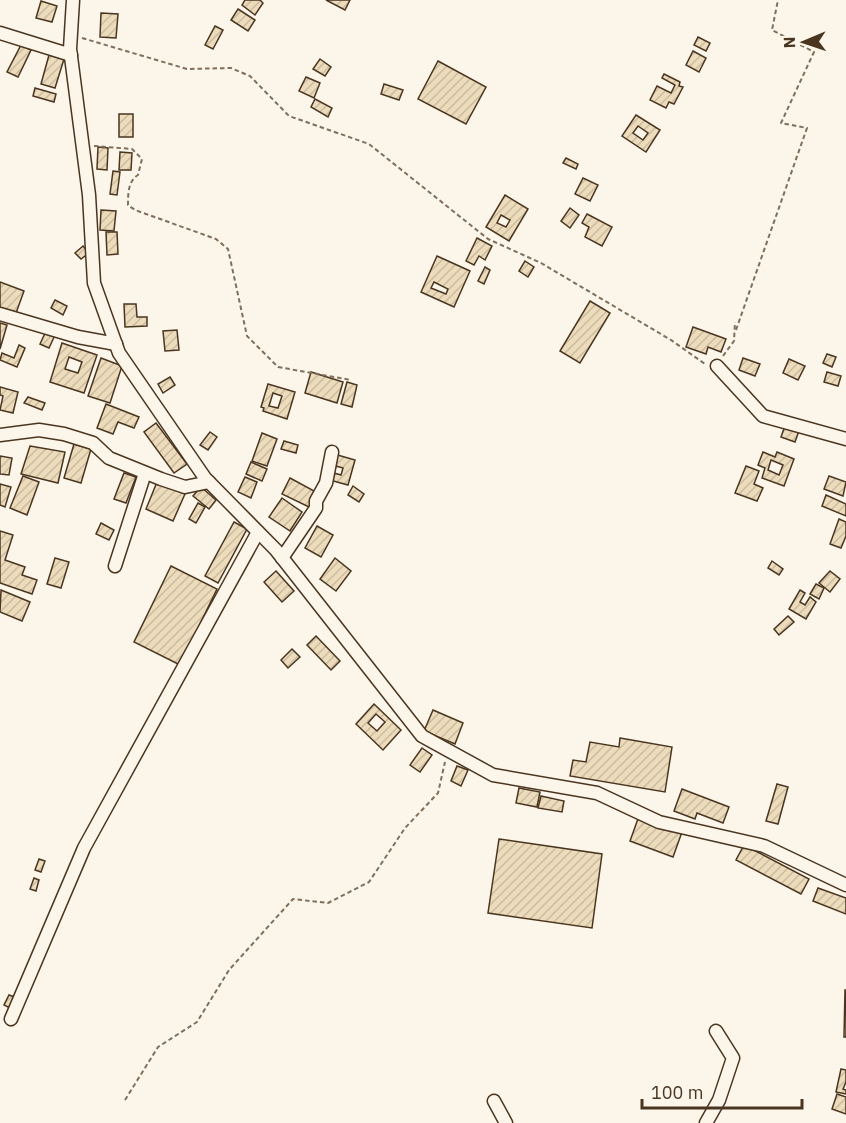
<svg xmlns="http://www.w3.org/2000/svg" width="846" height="1123" font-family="'IBM Plex Sans',sans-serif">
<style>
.building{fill:url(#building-hatch);stroke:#4a3520;stroke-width:1.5;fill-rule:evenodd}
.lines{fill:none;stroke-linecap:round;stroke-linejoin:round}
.minor-casing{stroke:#4a3520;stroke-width:15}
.path{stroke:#7f6f5c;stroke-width:2;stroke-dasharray:4.5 3;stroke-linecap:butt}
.minor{stroke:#fbf6e9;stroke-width:12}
</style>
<defs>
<pattern id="building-hatch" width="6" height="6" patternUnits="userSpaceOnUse" patternTransform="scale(1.5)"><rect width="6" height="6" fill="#ecdcbc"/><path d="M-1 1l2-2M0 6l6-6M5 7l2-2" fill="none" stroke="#ccbda1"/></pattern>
</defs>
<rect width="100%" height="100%" fill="#fbf6e9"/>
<g class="building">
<path d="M245,0H260L263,3L255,15L242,5Z"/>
<path d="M326,0H350L345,10Z"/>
<path d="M41,1L57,6L52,22L36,18Z"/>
<path d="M238,9L255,20L248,31L231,20Z"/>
<path d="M101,13L118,14L116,38L100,37Z"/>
<path d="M215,26L223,30L213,49L205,45Z"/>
<path d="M698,37L710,43L706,51L694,45Z"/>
<path d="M21,45L31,50L18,77L7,72Z"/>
<path d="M693,51L706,58L699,72L686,65Z"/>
<path d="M49,55L64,59L55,88L41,84Z"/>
<path d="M320,59L331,67L325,76L313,69Z"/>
<path d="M438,61L486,87L466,124L418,99Z"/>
<path d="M664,74L680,82L679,86L683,87L674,104L669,102L666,108L650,100L657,86L671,93L675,85L662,78Z"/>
<path d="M306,77L320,83L314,98L299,91Z"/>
<path d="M384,84L403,90L399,100L381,94Z"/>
<path d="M35,88L56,94L54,102L33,96Z"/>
<path d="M315,99L332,108L328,117L311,107Z"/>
<rect x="119" y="114" width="14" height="23"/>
<path d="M636,115L660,130L646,152L622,136ZM638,126L648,133L643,140L633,133Z"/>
<path d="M98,147L108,148L107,170L97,169Z"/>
<path d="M120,152L132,153L131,170H119Z"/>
<path d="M566,158L578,164L576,169L563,163Z"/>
<path d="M113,171L120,172L117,195L110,194Z"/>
<path d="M583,178L598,185L590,201L575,194Z"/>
<path d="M505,195L528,209L509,241L486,227ZM501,215L510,220L506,227L497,223Z"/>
<path d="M570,208L579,215L570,228L561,221Z"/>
<path d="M101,210L116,211L114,231L100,230Z"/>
<path d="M587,214L612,227L602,246L585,237L589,227L582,223Z"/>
<path d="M106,232H117L118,254L107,255Z"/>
<path d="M477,238L492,246L485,260L479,256L474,265L466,261Z"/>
<path d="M83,246L89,253L81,259L75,253Z"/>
<path d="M437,256L470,271L454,307L421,292ZM434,282L448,289L446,294L431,288Z"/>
<path d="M525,261L534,267L528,277L519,271Z"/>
<path d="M485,267L490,270L484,284L478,281Z"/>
<path d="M0,282L24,291L16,313L0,308Z"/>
<path d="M55,300L67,306L63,315L51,308Z"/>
<path d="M590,301L610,313L580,363L560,351Z"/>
<path d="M124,304H136L137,317H147V326L125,327Z"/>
<path d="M0,323L7,325L0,349Z"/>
<path d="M693,327L726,339L721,352L708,347L706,354L686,347Z"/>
<path d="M47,329L56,333L49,348L40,344Z"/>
<path d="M177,330L179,350L165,351L163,331Z"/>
<path d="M62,343L97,355L84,393L50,382ZM69,357L82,362L78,373L65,369Z"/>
<path d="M19,345L25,348L17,367L0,360L2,353L14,358Z"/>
<path d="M827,354L836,357L832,367L823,363Z"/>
<path d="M101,358L122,366L110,403L88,396Z"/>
<path d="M743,358L760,364L755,376L739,370Z"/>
<path d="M789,359L805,366L798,380L783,373Z"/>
<path d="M311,372L343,382L337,403L305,393Z"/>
<path d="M827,372L841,376L838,386L824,382Z"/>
<path d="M170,377L175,385L163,393L158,384Z"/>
<path d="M347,382L357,385L352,407L341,404Z"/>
<path d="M268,384L295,392L287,419L263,411L264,408L261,407ZM273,393L282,396L278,408L269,406Z"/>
<path d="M0,387L18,392L13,413L0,410L3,396L0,395Z"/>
<path d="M28,397L45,403L42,410L24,403Z"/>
<path d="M106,404L139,417L134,428L118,422L113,434L97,428Z"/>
<path d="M156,423L187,464L174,473L144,432Z"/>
<path d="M786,423L800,428L795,442L781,437Z"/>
<path d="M210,432L217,437L208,450L200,445Z"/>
<path d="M262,433L277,439L267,466L252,461Z"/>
<path d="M284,441L298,445L296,453L281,449Z"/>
<path d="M74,444L91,449L81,483L64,478Z"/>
<path d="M30,446L65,452L58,483L21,474Z"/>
<path d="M763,452L775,457L777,452L794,459L784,486L762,478L765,468L758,465ZM771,460L783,465L779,475L768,470Z"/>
<path d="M334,454L355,460L348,485L326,479ZM336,466L343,468L341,475L334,473Z"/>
<path d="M0,456L12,458L9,475L0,474Z"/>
<path d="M251,462L267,469L262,481L246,474Z"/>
<path d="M746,466L759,471L754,484L763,488L757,501L735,493Z"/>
<path d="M124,473L136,477L126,503L114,499Z"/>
<path d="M23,476L39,482L27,515L10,508Z"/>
<path d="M829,476L846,482L843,496L824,489Z"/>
<path d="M245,477L257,482L251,498L238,492Z"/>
<path d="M290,478L316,492L309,507L282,494Z"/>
<path d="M157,482L185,494L173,521L146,509Z"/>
<path d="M0,484L11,487L5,507L0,505Z"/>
<path d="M353,486L364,494L359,502L348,495Z"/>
<path d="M201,487L216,500L209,509L193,496Z"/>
<path d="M826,495L846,504V516L822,506Z"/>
<path d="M282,498L302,512L290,531L269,517Z"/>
<path d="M198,503L205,507L196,523L189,519Z"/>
<path d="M839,519L846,522V536L841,548L830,544Z"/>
<path d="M234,522L247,529L218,583L205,576Z"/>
<path d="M101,523L114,530L109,540L96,534Z"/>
<path d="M317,526L333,535L321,557L305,548Z"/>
<path d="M0,531L13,535L5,560L25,567L22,575L37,580L32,594L0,583Z"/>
<path d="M55,558L69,562L61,588L47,584Z"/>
<path d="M335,558L351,571L336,591L320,579Z"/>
<path d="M772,561L783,569L779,575L768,568Z"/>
<path d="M171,566L217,589L180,665L134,642Z"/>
<path d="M276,571L294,591L282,602L264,582Z"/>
<path d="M830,571L840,579L830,592L819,583Z"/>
<path d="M816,584L824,588L819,599L810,594Z"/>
<path d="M1,590L30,602L22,621L0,612Z"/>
<path d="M800,590L805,593L800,602L805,605L810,597L816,602L806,619L789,609Z"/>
<path d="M788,616L794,622L779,635L774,629Z"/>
<path d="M316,636L340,661L331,670L307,645Z"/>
<path d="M292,649L300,657L288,668L281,660Z"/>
<path d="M374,704L401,730L383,750L356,724ZM376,714L385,722L377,731L368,723Z"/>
<path d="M433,710L463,723L455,744L424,731Z"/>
<path d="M620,738L672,747L665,792L570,776L573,760L586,762L590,742L619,747Z"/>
<path d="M422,748L432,755L420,772L410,765Z"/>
<path d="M457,766L468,770L461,786L451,781Z"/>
<path d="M777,784L788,787L778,824L766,821Z"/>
<path d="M519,788L540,792L537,807L516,803Z"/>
<path d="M682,789L729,807L723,823L697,813L695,819L674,811Z"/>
<path d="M541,796L564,801L562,812L538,808Z"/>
<path d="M639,816L682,832L673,857L630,841Z"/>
<path d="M499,839L602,854L592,928L488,913Z"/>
<path d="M744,845L809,879L801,894L736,860Z"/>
<path d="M39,859L45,861L41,872L35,870Z"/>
<path d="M34,878L39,880L36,891L30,889Z"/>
<path d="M818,888L846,898V914L813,901Z"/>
<path d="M845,990H846V1037H844Z"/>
<path d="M9,995L15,997L10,1008L4,1005Z"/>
<path d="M841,1069L846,1070V1082L843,1089L846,1090V1094L836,1092Z"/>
<path d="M837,1094L846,1097V1114L832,1109Z"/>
</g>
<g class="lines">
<g class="minor-casing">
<g id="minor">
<path d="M73,0L70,49L89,195L94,283L119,353L205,478L276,550L422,736L493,775L597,793L659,822L764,846L846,885"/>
<path d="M0,33L71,55"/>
<path d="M0,314L78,337L116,344"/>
<path d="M717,366L763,416L846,439"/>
<path d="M0,435L39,430L64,434L93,443L109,458L161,479L185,487L209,482"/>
<path d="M282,558L316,508V501L326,483L332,452"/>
<path d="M115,566L145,473"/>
<path d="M11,1019L84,848L258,532"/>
<path d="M494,1101L506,1123"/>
<path d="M706,1123L719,1100L733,1058L716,1031"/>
</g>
</g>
<g class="path">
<path d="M82,38L187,69L231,68L250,76L289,116L369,144L488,239L541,263L671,340L705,364"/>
<path d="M94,146L132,149L142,159L138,175C128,181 128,194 128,205L135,210L216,239L228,249L247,336L278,367L351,380"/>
<path d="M736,330L807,128L781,123L814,52L772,30L778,0"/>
<path d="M723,356L734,341L735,322"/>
<path d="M125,1100L158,1047L197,1022L229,970L293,899L328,903L369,882L405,828L438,793L445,762"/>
</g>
<use href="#minor" class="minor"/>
</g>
<g transform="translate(804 42) rotate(268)" stroke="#fbf6e9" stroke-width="4.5" paint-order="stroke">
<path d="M0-4.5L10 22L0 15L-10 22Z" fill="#4a3520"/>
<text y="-9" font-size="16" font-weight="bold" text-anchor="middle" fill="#4a3520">N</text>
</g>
<path d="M642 1099v9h160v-9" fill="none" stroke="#4a3520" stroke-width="3"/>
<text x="651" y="1099" font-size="18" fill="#4a3520" stroke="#fbf6e9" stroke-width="4.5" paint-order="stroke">100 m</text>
</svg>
